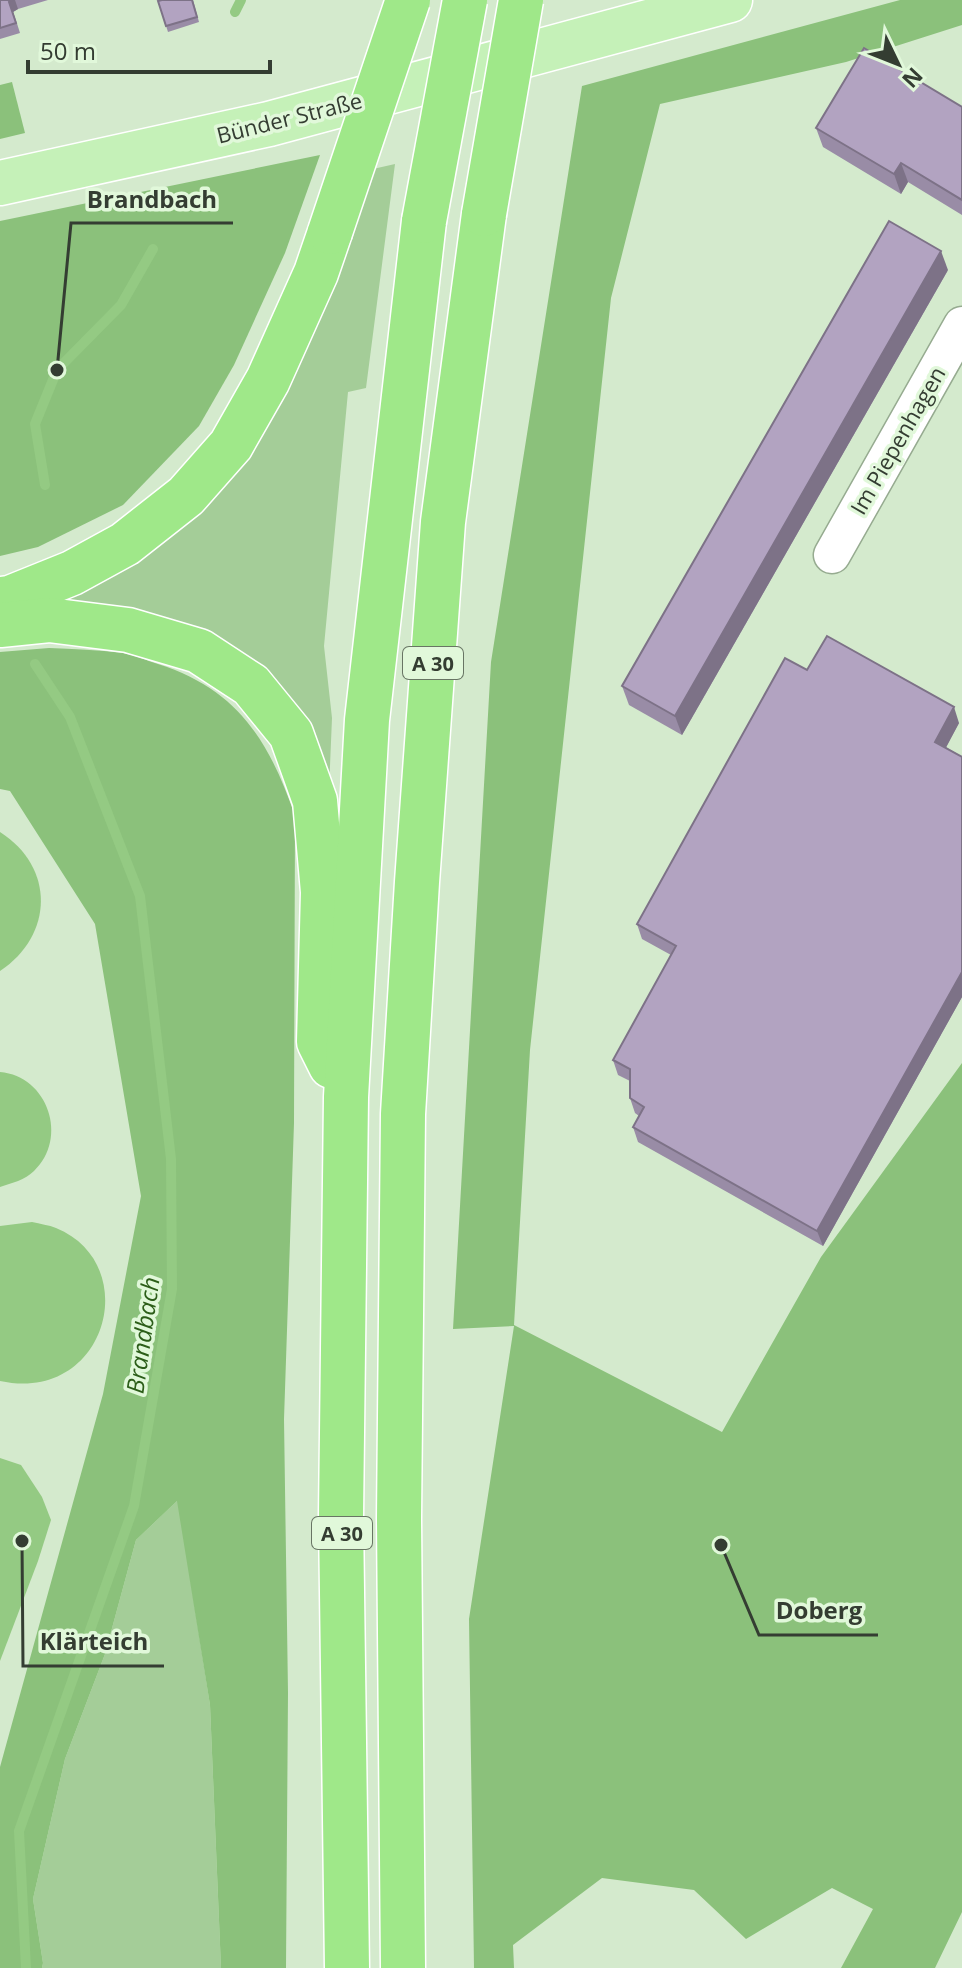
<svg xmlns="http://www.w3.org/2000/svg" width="962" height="1968" font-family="'Open Sans',sans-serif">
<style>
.green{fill:#a4cd98}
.forest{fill:#8bc17b}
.water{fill:#94ca83}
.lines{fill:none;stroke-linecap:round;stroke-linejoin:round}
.stream{stroke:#94ca83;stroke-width:10}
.minor-casing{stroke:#96ab90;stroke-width:39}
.major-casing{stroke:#fff;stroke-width:47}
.highway-casing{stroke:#fff;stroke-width:47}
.minor{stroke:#fff;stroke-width:36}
.major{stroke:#c5f1b8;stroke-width:44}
.highway{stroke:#9fe889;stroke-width:44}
.highway-bridge-casing{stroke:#fff;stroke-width:47;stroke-linecap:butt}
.highway-bridge{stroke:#9fe889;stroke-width:44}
.wall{fill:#998ca6}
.shaded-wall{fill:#7d7287}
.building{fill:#b2a3c1;stroke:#7d7287;stroke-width:2}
.labels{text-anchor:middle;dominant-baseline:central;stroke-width:7;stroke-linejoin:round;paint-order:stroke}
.shield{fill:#e1f8da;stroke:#687564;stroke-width:2}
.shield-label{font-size:20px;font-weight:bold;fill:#343d32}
.street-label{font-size:22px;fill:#343d32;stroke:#e1f8da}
.water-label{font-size:24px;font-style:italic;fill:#2c5e19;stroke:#e1f8da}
.leader{fill:none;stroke:#343d32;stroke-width:3}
.callout-dot{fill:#343d32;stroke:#e1f8da;stroke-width:3}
.callout-label{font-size:24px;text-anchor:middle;font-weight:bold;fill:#343d32;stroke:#e1f8da;stroke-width:7;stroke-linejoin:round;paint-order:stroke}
</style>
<rect width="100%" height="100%" fill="#d4eacd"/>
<g class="green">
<path d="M395,164L366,388L348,392L324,646L332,718L329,790L269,684L35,609L166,532L373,169Z"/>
<path d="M178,1500L210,1705L221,1968H42L43,1963L33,1899L65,1759L105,1654L136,1540Z"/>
</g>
<g class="forest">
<path d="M900,0H962V25L846,62L660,104L611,298L530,1050L514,1325L722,1432L821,1257L962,1063V1912L935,1968H841L873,1909L832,1888L746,1939L694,1890L602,1878L513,1945L514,1968H474L469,1619L514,1326L453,1329L491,662L582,86Z"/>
<path d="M12,82L25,133L0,139V85Z"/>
<path d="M320,155L285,253L234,365L199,426L123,505L38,547L0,556V221Z"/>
<path d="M49,648C73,649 98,650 123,653C134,655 146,660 158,664C237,689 269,740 295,816L294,1123L284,1419L288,1693L286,1968H221L210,1705L177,1501L136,1540L105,1654L65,1759L33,1899L43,1963L42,1968H0V1767L103,1394L141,1196L95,924L10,791L0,789V652Z"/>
</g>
<g class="water">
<path d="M0,832C55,867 54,935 0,971Z"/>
<path d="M0,1072C48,1076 69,1138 34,1171C25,1180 12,1183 0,1187Z"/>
<path d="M32,1222C40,1224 49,1225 56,1228C144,1264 107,1404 0,1381V1226Z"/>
<path d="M0,1458L21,1465L42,1497L51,1520L38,1561L0,1661Z"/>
</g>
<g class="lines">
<g class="stream">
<path d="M235,12L241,0"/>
<path d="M45,485L35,424L57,370L121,305L153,249"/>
<path d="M26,1968L19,1831L134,1506L172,1289L171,1159L140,896L70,717L35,664"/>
</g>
<g class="minor-casing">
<path id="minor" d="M832,555L962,325"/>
</g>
<g class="major-casing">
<path id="major" d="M0,183L269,124L730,0"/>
</g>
<g class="highway-casing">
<g id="highway">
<path d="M0,599L10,598L72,573L125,544L186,496L231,445L268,380L316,273L330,232"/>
<path d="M0,625L49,620L128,630L199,651L251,685L291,734L315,801L323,892L319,1042L331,1066"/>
<path d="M347,1968L341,1517L346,1097L367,720L424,221"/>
<path d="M403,1968L399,1519L403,1114L417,882L443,522L484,214"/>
</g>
</g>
<use href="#minor" class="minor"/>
<use href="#major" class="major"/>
<use href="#highway" class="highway"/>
<g class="highway-bridge-casing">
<g id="highway-bridge">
<path d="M484,214L521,0"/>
<path d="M424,221L465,0"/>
<path d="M330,232L408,0"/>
</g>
</g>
<use href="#highway-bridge" class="highway-bridge"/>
</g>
<g class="wall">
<path d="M0,0H48L18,9L13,12L20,33L0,39Z"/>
<path d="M193,0L199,22L168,32L158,1Z"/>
<path d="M962,107V215L908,182L901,194L823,147L816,128Z"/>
<path d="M948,270L682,735L629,705L622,686Z"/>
<path d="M807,670L959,723L946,747L962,757V997L823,1246L638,1142L633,1127L639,1116L635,1113L630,1098V1081L618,1075L613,1060L671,955L642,939L637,924Z"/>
</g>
<g class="shaded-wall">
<path d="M12,0H15L18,9L13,12L20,33L9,2Z"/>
<path d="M901,163L908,182L901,194L894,174Z"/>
<path d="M941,251L948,270L682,735L675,716Z"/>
<path d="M954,707L959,723L941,757L935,742Z"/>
<path d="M962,972V997L823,1246L817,1231Z"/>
</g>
<g class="building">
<path d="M0,0H12L9,2L16,23L0,28Z"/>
<path d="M162,0H192L197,17L166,26L158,1Z"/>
<path d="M864,48L962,107V200L901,163L894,174L816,128Z"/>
<path d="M889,221L941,251L675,716L622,686Z"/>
<path d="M827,636L954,707L935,742L962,757V972L817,1231L633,1127L644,1107L630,1098V1069L613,1060L676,946L637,924L785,658L807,670Z"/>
</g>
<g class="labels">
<g class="shield">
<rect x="403" y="647" width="60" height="32" rx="6"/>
<rect x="312" y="1517" width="60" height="32" rx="6"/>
</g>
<g class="shield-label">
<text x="433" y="663">A 30</text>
<text x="342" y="1533">A 30</text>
</g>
<g class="street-label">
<text transform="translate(289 117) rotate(-14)">Bünder Straße</text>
<text transform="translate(897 440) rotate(-60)">Im Piepenhagen</text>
</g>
<g class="water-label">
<text transform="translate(142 1335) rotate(-82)">Brandbach</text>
</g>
</g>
<path class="leader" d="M57 370L71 223H233M721 1545L759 1635H878M22 1541L23 1666H164"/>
<g class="callout-dot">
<circle cx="57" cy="370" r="8"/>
<circle cx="721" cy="1545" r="8"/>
<circle cx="22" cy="1541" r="8"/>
</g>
<g class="callout-label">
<text x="152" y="208">Brandbach</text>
<text x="819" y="1619">Doberg</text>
<text x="94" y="1650">Klärteich</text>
</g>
<g transform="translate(898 64) rotate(133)" stroke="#e1f8da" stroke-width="6" paint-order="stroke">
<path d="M0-6L14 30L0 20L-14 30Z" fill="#343d32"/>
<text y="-12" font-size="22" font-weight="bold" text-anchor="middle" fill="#343d32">N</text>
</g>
<path d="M28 60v12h242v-12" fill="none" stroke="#343d32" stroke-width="4"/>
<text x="40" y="60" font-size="24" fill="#343d32" stroke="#e1f8da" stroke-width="6" paint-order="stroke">50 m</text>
</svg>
